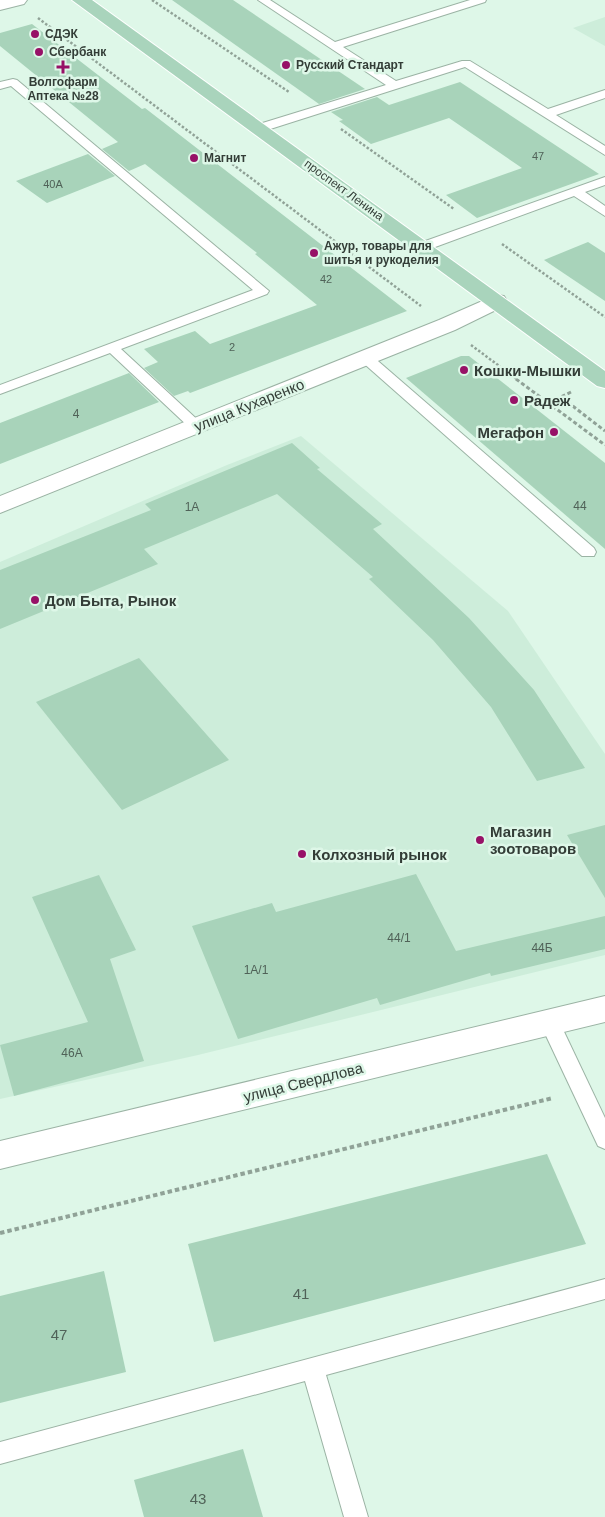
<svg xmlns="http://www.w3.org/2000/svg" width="605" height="1517" font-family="Helvetica,sans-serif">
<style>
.built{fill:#cdedda}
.building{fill:#a8d3ba}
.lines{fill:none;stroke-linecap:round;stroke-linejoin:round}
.service-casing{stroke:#9bb3a4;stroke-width:2}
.minor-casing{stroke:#9bb3a4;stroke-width:2}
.primary-casing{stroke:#fff;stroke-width:2}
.path-far2{stroke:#90a297;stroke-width:2.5;stroke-dasharray:2.5 2;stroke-linecap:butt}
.path-far1{stroke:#90a297;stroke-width:3;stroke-dasharray:4 2.5;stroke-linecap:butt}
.path{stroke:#90a297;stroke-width:4;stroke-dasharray:4.5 3;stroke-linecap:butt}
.service{fill:#fff;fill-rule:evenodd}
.minor{fill:#fff;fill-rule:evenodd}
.primary{fill:#a9d4bc;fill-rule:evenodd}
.poi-dot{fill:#971167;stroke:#def7e8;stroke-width:2}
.labels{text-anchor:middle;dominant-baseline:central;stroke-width:5;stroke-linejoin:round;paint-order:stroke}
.far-number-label{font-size:11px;fill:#506258}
.far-poi-label{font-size:12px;font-weight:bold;fill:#333d37;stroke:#def7e8;text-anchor:start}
.far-street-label{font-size:12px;fill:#333d37;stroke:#def7e8}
.number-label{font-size:12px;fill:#506258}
.poi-label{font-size:15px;font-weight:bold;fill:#333d37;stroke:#def7e8;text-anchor:start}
.street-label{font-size:15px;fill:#333d37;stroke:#def7e8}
.near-number-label{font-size:15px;fill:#506258}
</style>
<rect width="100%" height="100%" fill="#def7e8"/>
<g class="built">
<path d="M605,17V46L573,28Z"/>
<path d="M301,436L508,611L605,754V955L198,1055L0,1099V562L227,465Z"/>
</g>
<g class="building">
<path d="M172,0H233L365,89L319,104Z"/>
<path d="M32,24L142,109L145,108L407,311L190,393L188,391L174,396L144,368L158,362L144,349L195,331L210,344L317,305L255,254L257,253L145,164L129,171L102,149L118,142L0,46V33Z"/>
<path d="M460,82L599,174L477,218L446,195L522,168L449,118L371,144L339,121L343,120L331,112L377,97L389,105Z"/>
<path d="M88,154L115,176L47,203L16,181Z"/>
<path d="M588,242L605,253V301L544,260Z"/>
<path d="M461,356H469L605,463V549L406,378Z"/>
<path d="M129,373L159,402L0,464V423Z"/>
<path d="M292,443L320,468L317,469L382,524L373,529L469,618L534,690L585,768L537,781L491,707L433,640L369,579L373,577L277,494L144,549L158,564L0,629V570L151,510L145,504Z"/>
<path d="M139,658L229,760L122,810L36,702Z"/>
<path d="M605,825V898L567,835Z"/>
<path d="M416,874L456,951L605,916V949L491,976L490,973L380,1005L377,998L238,1039L192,926L272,903L276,912Z"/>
<path d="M99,875L136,950L110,959L144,1061L14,1096L0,1045L88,1022L32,897Z"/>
<path d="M547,1154L586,1244L214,1342L188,1244Z"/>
<path d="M104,1271L126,1372L0,1403V1296Z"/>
<path d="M243,1449L263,1517H144L134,1480Z"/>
</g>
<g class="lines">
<g class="service-casing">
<g id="service">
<path d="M258,0H270L335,42L470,0H486L485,2L343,47L396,81L462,61H470L548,109L605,90V98L556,115L605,146V155L465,67L264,131H256L254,128L256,125L386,85Z"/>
<path d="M13,79L17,80L269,291L267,294L121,349L201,423L203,426L201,429H191L110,353L0,394V385L253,290L11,86L0,89V82Z"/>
<path d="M605,177V185L585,192L605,206V216L574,196L427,250L422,251L415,247L417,244Z"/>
<path d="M366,354L371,355L594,548L596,552L594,556H582L361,361L359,358L361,355Z"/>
<path d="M550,1015L557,1017L605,1118V1149L598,1146L540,1023L543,1017Z"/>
<path d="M605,1279V1299L326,1375L368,1517H344L305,1381L0,1464V1442Z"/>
</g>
</g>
<g class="minor-casing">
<g id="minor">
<path d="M0,0H27L24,4L0,10Z"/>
<path d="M496,295L504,296L507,301L504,306L455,330L0,513V496L439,320Z"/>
<path d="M605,996V1022L0,1169V1141Z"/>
</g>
</g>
<g class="primary-casing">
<path id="primary" d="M72,0H92L605,371V388L597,386Z"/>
</g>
<g class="path-far2">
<path d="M152,0L289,92"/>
<path d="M38,18L421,306"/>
<path d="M341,129L454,209"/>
<path d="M502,244L605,317"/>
<path d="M471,345L518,380"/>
</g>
<g class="path-far1">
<path d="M516,379L605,445"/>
<path d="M571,392L561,397L605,431"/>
</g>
<path class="path" d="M0,1233L553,1098"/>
<use href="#service" class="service"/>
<use href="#minor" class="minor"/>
<use href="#primary" class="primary"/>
</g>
<g class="poi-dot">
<circle cx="35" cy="34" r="5"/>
<circle cx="39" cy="52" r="5"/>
<circle cx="286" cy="65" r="5"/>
<path d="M60.5 59.5h5v5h5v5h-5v5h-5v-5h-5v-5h5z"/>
<circle cx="194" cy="158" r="5"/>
<circle cx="314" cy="253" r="5"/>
<circle cx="464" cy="370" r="5"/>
<circle cx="514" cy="400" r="5"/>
<circle cx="554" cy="432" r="5"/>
<circle cx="35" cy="600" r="5"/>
<circle cx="480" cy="840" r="5"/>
<circle cx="302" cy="854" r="5"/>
</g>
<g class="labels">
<g class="far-number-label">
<text x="538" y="156">47</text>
<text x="53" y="184">40А</text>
<text x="326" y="279">42</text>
<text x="232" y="347">2</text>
</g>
<g class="far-poi-label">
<text x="45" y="34">СДЭК</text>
<text x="49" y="52">Сбербанк</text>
<text x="296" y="65">Русский Стандарт</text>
<text x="63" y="82" text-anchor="middle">Волгофарм<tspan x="63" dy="14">Аптека №28</tspan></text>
<text x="204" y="158">Магнит</text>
<text x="324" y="246">Ажур, товары для<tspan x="324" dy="14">шитья и рукоделия</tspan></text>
</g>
<g class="far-street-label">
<text transform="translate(344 190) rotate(36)">проспект Ленина</text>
</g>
<g class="number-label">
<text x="76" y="414">4</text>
<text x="580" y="506">44</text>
<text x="192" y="507">1А</text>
<text x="399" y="938">44/1</text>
<text x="542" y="948">44Б</text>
<text x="256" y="970">1А/1</text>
<text x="72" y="1053">46А</text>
</g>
<g class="poi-label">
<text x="474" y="370">Кошки-Мышки</text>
<text x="524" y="400">Радеж</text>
<text x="544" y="432" text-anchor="end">Мегафон</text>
<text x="45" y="600">Дом Быта, Рынок</text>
<text x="490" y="831">Магазин<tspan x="490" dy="17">зоотоваров</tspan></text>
<text x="312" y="854">Колхозный рынок</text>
</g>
<g class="street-label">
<text transform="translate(249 405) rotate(-22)">улица Кухаренко</text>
<text transform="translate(303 1082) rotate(-14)">улица Свердлова</text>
</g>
<g class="near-number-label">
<text x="301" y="1293">41</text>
<text x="59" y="1334">47</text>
<text x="198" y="1498">43</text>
</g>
</g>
</svg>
